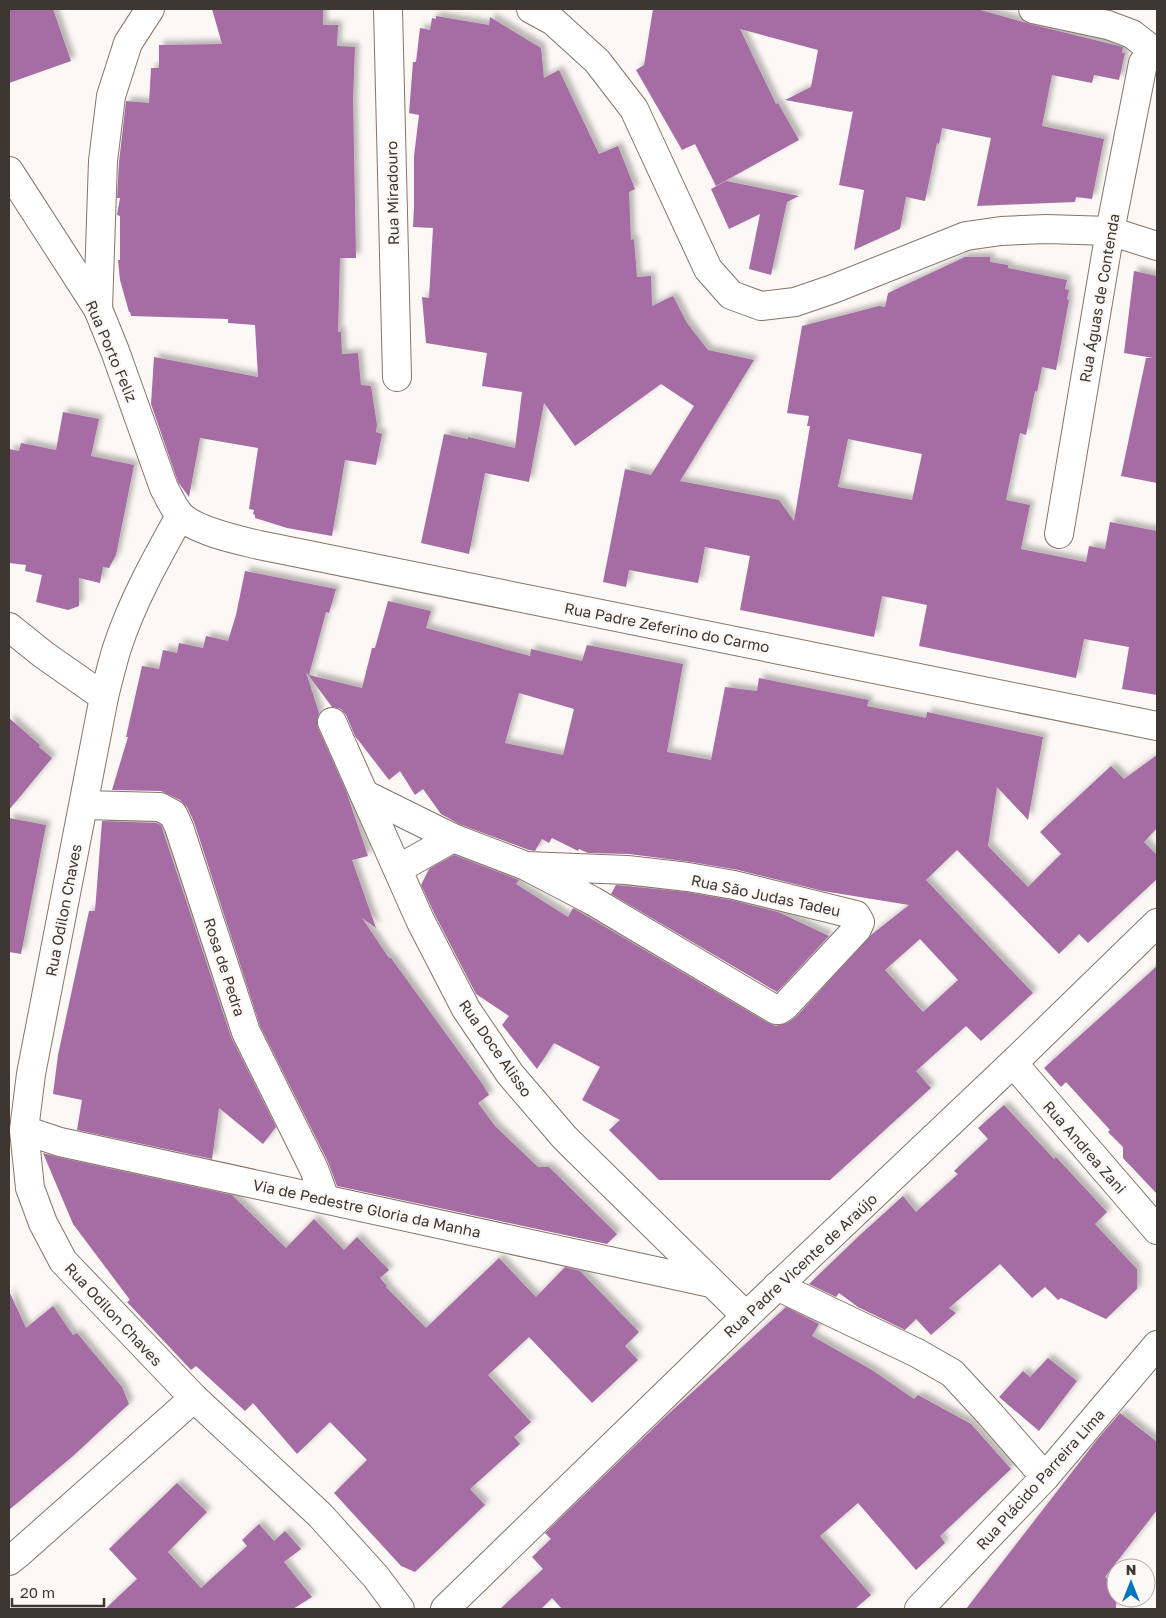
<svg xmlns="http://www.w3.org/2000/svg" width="1166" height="1618" font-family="'Golos Text',sans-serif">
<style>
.building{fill:#a56da4;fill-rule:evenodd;filter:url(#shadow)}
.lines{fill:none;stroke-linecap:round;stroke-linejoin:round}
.minor-casing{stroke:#877466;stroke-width:30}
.minor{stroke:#fff;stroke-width:28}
.labels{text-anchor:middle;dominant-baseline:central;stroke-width:5;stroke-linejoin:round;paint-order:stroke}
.street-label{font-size:15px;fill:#3e3630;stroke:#fcf8f5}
</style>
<defs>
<filter id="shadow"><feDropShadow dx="4.5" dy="-4.5" stdDeviation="2.5" flood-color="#0004"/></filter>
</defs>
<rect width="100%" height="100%" fill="#fcf8f5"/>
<g class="building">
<path d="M9,9H53L71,61L9,83Z"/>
<path d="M212,9H323V25H338L337,46L355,47L353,99L356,258H340L338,332H341L342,354L358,353L361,385L371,386L377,425L376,432L382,434L376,465L345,460L332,536L287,528L255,518V515L253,514L254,510L249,509L258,448L200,438L189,497L178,482L151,404L154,357L258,377L255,325L228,323V319L131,316L130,312H129L120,280L118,260H120V216L117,215L120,198H117L119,162L126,101L149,103L151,68H159V45L222,44Z"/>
<path d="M653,9H977L1030,24L1123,47L1122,53H1125L1119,80L1094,75L1092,83L1052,75L1042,126L1104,139L1092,199L1076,197L1075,202L977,206L991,138L942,128L939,144L937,143L925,201L906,197L900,229L854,250L864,190L839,185L853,111L851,112L785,100L811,87L818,50L740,29L776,104L778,103L799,140L716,186L695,144L682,150L636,70L644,65Z"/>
<path d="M436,16L489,25L490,17L541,48L544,78L559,70L599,154L618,146L635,189L629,192L631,240L634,239L637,277L651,276L652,306L673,296L687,323L708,350L754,360L680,481L779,500L794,521L810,426H807L809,416L787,413L802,326L879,306L885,307L888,293L965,257H990V262L1008,265V268L1067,280L1065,289L1069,290L1067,299L1069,300L1056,370L1042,367L1037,392L1035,391L1026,435L1020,433L1006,500L1030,505L1021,549L1086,562L1089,546L1105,549L1110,522L1157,531V695L1122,689L1129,647L1084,639L1076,678L919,646L927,605L882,596L874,637L740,610L750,556L705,547L698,583L629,570L626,587L603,582L625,469L651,475L694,406L661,384L575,446L544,403L529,482L485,473L469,554L421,543L444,434L468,439V437L515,448L522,392L482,386L487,353L426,343L422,297L429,298L433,228L413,227L414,207V156L419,115L409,113L413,62H416L420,28L430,30L432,18L436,19ZM848,439L922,454L912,500L838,487Z"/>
<path d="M726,181L799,196L787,202L771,275L749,269L760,214L729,229L711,189Z"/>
<path d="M1134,271L1157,276V483L1121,476L1146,358H1153L1124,353Z"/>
<path d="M63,412L99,419L91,456L134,465L116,555L109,568L103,567L100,583L79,578V606L68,610L36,602L42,575L25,571L26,565L9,563V449L19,451L21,443L56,450Z"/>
<path d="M245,571L336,589L329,613L326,612L309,675L362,688L372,648H375L388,601L431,611L426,628L530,656L531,649L582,661L587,645L683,664L667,752L711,760L725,687L757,691L759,678L869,700L867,706L926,718L927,712L1043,737L1028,820L997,787L988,846L1028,887L1061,854L1040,832L1111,766L1124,779L1157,755V828L1144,842L1157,855V879L1088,943L1079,934L1059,954L957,850L926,880L1033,993L981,1041L966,1026L916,1071L931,1088L830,1180H659L609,1130L620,1120L582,1100L600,1067L554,1043L537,1069L502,1025L509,1016L476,994L434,913L421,885L429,869L454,855L519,880L516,884L568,917L573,908L585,915L768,1023L776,1026L787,1023L796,1017L871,935L909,905L823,891L738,870L691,862L629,854L588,853L579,849L578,851L552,838L549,843L542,839L535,851L529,850L459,824L441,814L423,789L415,795L400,771L389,780L355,736L346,715L341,709L332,707L306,672L319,713L317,720L318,728L346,791L368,856L352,860L376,928L362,918L389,958H391L481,1082L489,1095L478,1103L495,1126L538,1167H549L617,1234L607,1244L337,1186L328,1162L260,1026L194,822L187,807L180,800L161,791L112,790L128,737H126L142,666L159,669L163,650L177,653L179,643L203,648L206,636L228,641L236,615ZM519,693L574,709L563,755L505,743ZM920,939L958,980L923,1012L885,970Z"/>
<path d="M9,718L40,745L39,747L52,758L9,810Z"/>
<path d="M9,818L46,825L21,954L9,952Z"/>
<path d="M102,821L156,823L161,825L231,1037L276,1127L263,1144L219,1108L212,1159L77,1130L82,1100L53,1094L58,1055L89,911H95Z"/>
<path d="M616,885L686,892L731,900L778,912L829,936L777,992L611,894Z"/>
<path d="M1157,966V1194L1123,1158V1147L1108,1132L1110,1130L1066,1082L1061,1087L1044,1068Z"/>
<path d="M1004,1105L1054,1159L1056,1157L1107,1212L1095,1224L1137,1269V1289L1106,1319L1061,1298L1058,1300L1045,1287L1032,1298L1000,1264L949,1308L956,1313L931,1335L916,1319L905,1330L858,1307L839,1293L836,1297L809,1284L860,1235L903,1196L916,1212L958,1174L954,1171L988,1139L978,1128Z"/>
<path d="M43,1153L57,1157L232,1195L286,1248L314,1219L344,1250L357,1237L389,1270L380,1278L387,1286L386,1287L426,1328L499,1258L536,1297L565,1267L580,1271L639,1332L625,1346L638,1360L592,1403L529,1337L488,1375L531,1422L514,1437L520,1444L470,1489L485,1505L415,1572L401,1566L334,1493L367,1460L330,1422L297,1454L253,1403L245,1411L196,1366L191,1370L127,1302L130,1300L73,1224Z"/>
<path d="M9,1291L26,1328L53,1306L73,1335L77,1333L122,1387L129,1404L73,1456L9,1510Z"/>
<path d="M786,1307L819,1324L812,1336L872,1370L914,1399L918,1395L971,1424L1011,1469L940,1536L945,1543L916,1570L858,1503L820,1536L871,1595L855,1609H562L552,1598L541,1609H500L543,1569L532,1557L551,1539L545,1533L665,1417Z"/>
<path d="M1048,1358L1077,1381L1039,1431L999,1397L1023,1371L1030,1377Z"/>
<path d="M1120,1413L1157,1442V1510L1105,1577L1116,1586V1609H966L1096,1441Z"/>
<path d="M177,1483L207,1512L168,1552L201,1588L247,1546L242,1540L259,1524L274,1541L285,1531L301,1549L284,1562L312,1597L293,1609H105L137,1579L109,1549Z"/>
</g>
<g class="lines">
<g class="minor-casing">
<g id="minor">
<path d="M388,9L397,377"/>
<path d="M531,9L553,21L597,61L634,109L708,269L731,295L761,306L795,302L833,289L966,236L1001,231L1046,229L1110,231L1157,246"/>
<path d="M1033,9L1108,25L1132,34L1155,52"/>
<path d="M9,171L98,309L115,351L164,488C169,497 173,507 180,515C195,531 238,540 259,545L1157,726"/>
<path d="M98,309L103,161L111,96L128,43L150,9"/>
<path d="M1059,534L1110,231L1143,63L1157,52"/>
<path d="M9,627L44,655L104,697C108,681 112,664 117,648C132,602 156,559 180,516"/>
<path d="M104,697L31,1074L24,1130L30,1188L43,1223L63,1261L194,1398L320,1515L376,1577L400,1609"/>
<path d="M332,722L420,920L466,1009L510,1074L565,1138L746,1316"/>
<path d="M364,794L453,838L526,866L593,901L776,1010H779L785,1006L857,929L860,922L856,915L852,914L734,885L688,877L627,870L526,866"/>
<path d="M84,805L160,807L173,814L179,827L246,1032L314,1169L325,1199"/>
<path d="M398,869L453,838"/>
<path d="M1013,1063L1157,1230"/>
<path d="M24,1130L60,1142L711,1283"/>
<path d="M777,1286L917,1353L952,1373L990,1414L1045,1477"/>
<path d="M9,1561L19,1553L194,1398"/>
<path d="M445,1609L746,1316L1013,1063L1157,923"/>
<path d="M919,1609L1045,1477L1157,1345"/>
</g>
</g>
<use href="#minor" class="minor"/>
</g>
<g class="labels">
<g class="street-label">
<text transform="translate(392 193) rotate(-91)">Rua Miradouro</text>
<text transform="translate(1099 298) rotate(-80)">Rua Águas de Contenda</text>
<text transform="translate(112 351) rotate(67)">Rua Porto Feliz</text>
<text transform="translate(667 627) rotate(11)">Rua Padre Zeferino do Carmo</text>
<text transform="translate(766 895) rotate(12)">Rua São Judas Tadeu</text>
<text transform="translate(63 910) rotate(-79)">Rua Odilon Chaves</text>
<text transform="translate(225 967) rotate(72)">Rosa de Pedra</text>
<text transform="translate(496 1048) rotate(55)">Rua Doce Alisso</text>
<text transform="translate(1085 1147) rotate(49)">Rua Andrea Zani</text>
<text transform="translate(367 1208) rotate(12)">Via de Pedestre Gloria da Manha</text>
<text transform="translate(800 1265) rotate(-43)">Rua Padre Vicente de Araújo</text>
<text transform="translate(114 1314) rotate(47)">Rua Odilon Chaves</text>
<text transform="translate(1040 1479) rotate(-48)">Rua Plácido Parreira Lima</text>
</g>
</g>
<rect width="1166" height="1618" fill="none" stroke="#3e3630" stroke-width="20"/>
<g transform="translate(1131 1583)"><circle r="24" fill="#fcf8f5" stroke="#b0aaa6"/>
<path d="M0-4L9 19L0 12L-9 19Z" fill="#0077c0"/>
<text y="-8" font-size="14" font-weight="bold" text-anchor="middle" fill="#3e3630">N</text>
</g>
<path d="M12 1598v8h92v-8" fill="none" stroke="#3e3630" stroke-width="2.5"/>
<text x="20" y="1598" font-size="15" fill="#3e3630" stroke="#fcf8f5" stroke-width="4" paint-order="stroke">20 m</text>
</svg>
